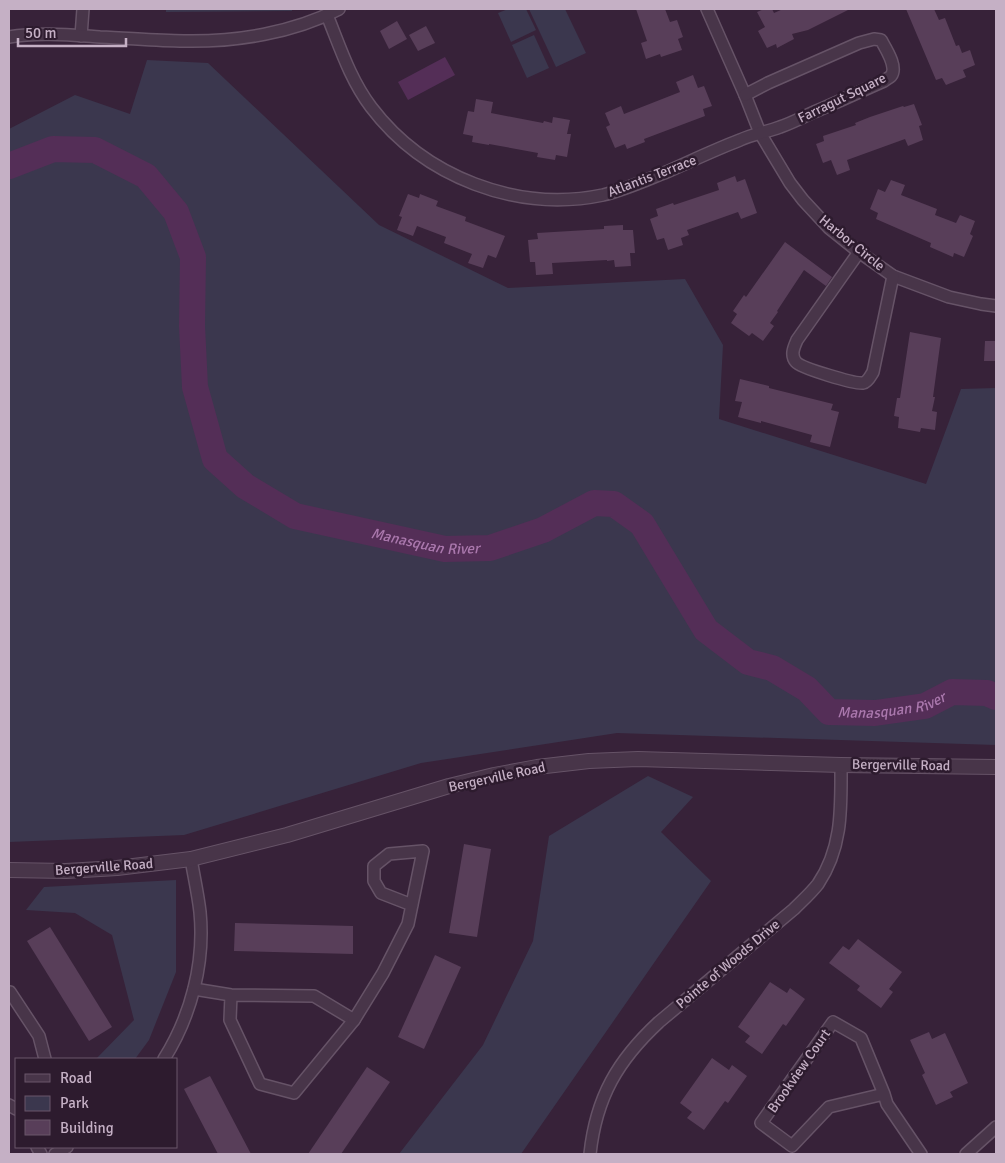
<svg xmlns="http://www.w3.org/2000/svg" width="1005" height="1163" font-family="Signika,sans-serif">
<style>
.green{fill:#3b374e}
.water{fill:#542e57}
.lines{fill:none;stroke-linecap:round;stroke-linejoin:round}
.river{stroke:#542e57;stroke-width:26}
.building{fill:#583e59}
.minor-casing{stroke:#665367;stroke-width:14}
.tertiary-casing{stroke:#665367;stroke-width:16}
.minor{stroke:#483549;stroke-width:11}
.tertiary{stroke:#483549;stroke-width:14}
.labels{text-anchor:middle;dominant-baseline:central;stroke-width:5;stroke-linejoin:round;paint-order:stroke}
.street-label{font-size:14px;fill:#c5b0c5;stroke:#2d1b2e}
.water-label{font-size:15px;font-style:italic;fill:#aa78ad;stroke:#2d1b2e}
</style>
<rect width="100%" height="100%" fill="#372239"/>
<g class="green">
<path d="M166,9H292V11L166,12Z"/>
<path d="M508,9H526L536,30L511,42L498,13Z"/>
<path d="M529,9H565L586,53L556,67Z"/>
<path d="M534,35L549,68L527,78L512,45Z"/>
<path d="M147,60L208,63L379,225L508,288L685,279L723,345L719,419L926,484L961,389L996,388V745L617,733L421,763L184,835L9,842V129L75,95L130,114Z"/>
<path d="M648,776L693,797L661,832L711,881L521,1154H399L483,1045L533,941L549,836Z"/>
<path d="M176,880V972L149,1040L135,1059H96L134,1020L112,935L75,913L26,910L44,887Z"/>
</g>
<path class="water" d="M445,57L455,75L408,100L398,82Z"/>
<g class="lines">
<path class="river" id="s1" d="M9,166L53,149L95,150L146,176L176,212L193,257L192,326L195,387L215,459L245,486L295,516L445,549L490,548L543,530L594,503L614,504L642,524L706,630L748,662L772,668L807,689L829,712L875,713L925,706L952,692L987,693L996,697"/>
</g>
<g class="building">
<path d="M636,9H665L670,22L677,20L683,37L678,39L682,50L661,57L660,54L646,59L641,43L647,41Z"/>
<path d="M764,9H772L774,13L783,9H850L808,30L792,34L794,39L777,48L776,44L767,48L758,31L765,27L757,12Z"/>
<path d="M906,9H934L939,20L945,18L956,46L959,45L962,53L970,50L975,65L963,70L966,77L946,85L942,78L936,80Z"/>
<path d="M397,21L407,39L389,49L380,31Z"/>
<path d="M426,26L435,43L418,51L409,35Z"/>
<path d="M693,75L698,88L704,86L712,106L703,109L705,116L644,139L645,142L627,149L625,144L615,148L606,127L610,125L605,113L621,106L624,114L680,92L676,82Z"/>
<path d="M476,99L493,102L491,113L543,123L544,121L552,123L553,117L570,120L567,134H571L567,157L556,155L555,160L537,157L538,153L489,144V145L472,142L473,136L463,134L468,111L474,112Z"/>
<path d="M914,104L922,125L919,126L923,140L908,146L905,139L847,160L850,170L837,175L831,160L823,163L816,144L824,141L823,136L856,125L855,123L870,117L903,106L904,107Z"/>
<path d="M735,176L737,182L745,179L757,213L741,219L738,212L687,230L689,235L681,238L683,245L668,250L664,238L657,240L650,219L658,216L656,209L673,203L674,205L719,190L717,183Z"/>
<path d="M891,180L905,185L901,195L937,209L935,215L956,223L960,215L975,221L970,234L973,236L964,257L954,253L953,257L930,247L931,243L876,219L878,213L870,209L878,189L885,192Z"/>
<path d="M408,194L419,198L420,194L438,201L436,206L466,217L465,221L505,236L496,258L488,255L483,268L468,263L472,254L444,243L446,237L417,226L413,236L397,230L402,217L399,216Z"/>
<path d="M623,225V230H633L635,253H630L631,266L615,267L614,260L607,261V260L552,263L553,274L536,275L535,262H530L528,240L538,239L537,233L604,229V226Z"/>
<path d="M785,242L832,277L826,286L804,270L777,311L778,312L770,323L774,326L763,341L752,333L749,336L731,323L737,314L733,311L744,295L746,297Z"/>
<path d="M910,332L941,338L933,397H935L932,411L937,412L935,430L921,428L920,432L898,428L899,417L894,416L897,398H900Z"/>
<path d="M985,341H996V361H984Z"/>
<path d="M740,379L769,386V388L833,404L831,410L839,412L830,447L810,442L812,435L761,421V423L738,417L742,402L735,401Z"/>
<path d="M464,844L491,849L477,937L449,933Z"/>
<path d="M235,923L353,926V954L234,951Z"/>
<path d="M50,927L112,1027L89,1041L27,941Z"/>
<path d="M858,939L902,972L889,989L893,992L881,1008L857,990L860,986L829,963L843,946L849,950Z"/>
<path d="M435,955L461,967L424,1049L398,1037Z"/>
<path d="M770,982L787,993L790,988L805,999L786,1026L783,1024L762,1054L745,1042L750,1036L738,1027Z"/>
<path d="M929,1032L932,1039L945,1033L968,1083L950,1092L953,1097L936,1105L922,1075L925,1073L910,1040Z"/>
<path d="M712,1058L729,1070L732,1065L747,1076L728,1103L725,1101L704,1130L687,1118L692,1112L680,1103Z"/>
<path d="M367,1067L390,1082L341,1154H308Z"/>
<path d="M210,1076L251,1154H218L184,1089Z"/>
</g>
<g class="lines">
<g class="minor-casing">
<g id="minor">
<path d="M707,9L745,95L760,133L790,183L803,200L829,228L859,252L893,276L949,297L981,304L996,306"/>
<path d="M327,15C340,47 350,79 371,107C424,177 517,213 603,195C624,190 644,181 664,173C689,162 714,150 740,140C753,134 767,132 780,127C792,123 803,117 814,112C838,102 861,91 884,81C886,79 889,78 891,76C898,67 886,49 881,40L874,39L859,43L768,83L745,95"/>
<path d="M81,36L83,9"/>
<path d="M9,37C39,32 70,35 100,37C128,38 156,41 184,41C236,42 293,33 339,9"/>
<path d="M859,252L797,340C794,347 790,355 796,362C801,368 854,384 863,383C868,382 871,375 873,372L893,276"/>
<path d="M194,989L231,995L314,996L354,1020L294,1093L260,1084L230,1020L231,995"/>
<path d="M9,992H10L39,1036L45,1059"/>
<path d="M354,1020L383,973L408,924L423,851L389,854L374,866V881L381,893L412,905"/>
<path d="M164,1059C191,1016 205,963 200,912C198,894 194,877 191,859"/>
<path d="M884,1094L829,1107L792,1146L761,1123L833,1022L861,1038L884,1094L887,1104L921,1154"/>
<path d="M9,1105L16,1109"/>
<path d="M37,1147L41,1154"/>
<path d="M55,1154L67,1147"/>
<path d="M590,1154C596,1097 618,1060 659,1022L794,909C802,901 811,893 818,884C843,847 841,807 841,765"/>
<path d="M966,1154L996,1127"/>
</g>
</g>
<g class="tertiary-casing">
<path id="tertiary" d="M9,870L66,871L117,868L191,859L287,835L449,786L494,775L537,767L589,761L638,759L841,765L996,767"/>
</g>
<use href="#minor" class="minor"/>
<use href="#tertiary" class="tertiary"/>
</g>
<g class="labels">
<g class="street-label">
<text transform="translate(842 98) rotate(-26)">Farragut Square</text>
<text transform="translate(652 176) rotate(-21)">Atlantis Terrace</text>
<text transform="translate(852 243) rotate(39)">Harbor Circle</text>
<text transform="translate(901 765) rotate(1)">Bergerville Road</text>
<text transform="translate(497 777) rotate(-12)">Bergerville Road</text>
<text transform="translate(104 867) rotate(-4)">Bergerville Road</text>
<text transform="translate(728 964) rotate(-40)">Pointe of Woods Drive</text>
<text transform="translate(799 1071) rotate(-55)">Brookview Court</text>
</g>
<g class="water-label">
<text stroke="none"><textPath href="#s1" startOffset="678">Manasquan River</textPath></text>
<text stroke="none"><textPath href="#s1" startOffset="1249">Manasquan River</textPath></text>
</g>
</g>
<rect width="1005" height="1163" fill="none" stroke="#c5b0c5" stroke-width="20"/>
<rect x="15" y="1058" width="162" height="90" fill="#2d1b2e" stroke="#6a576a"/>
<rect x="25" y="1074" width="25" height="8" fill="#483549" stroke="#6a576a"/>
<text x="60" y="1083" font-size="15" fill="#c5b0c5">Road</text>
<rect x="25" y="1096" width="25" height="15" fill="#3b374e" stroke="#6a576a"/>
<text x="60" y="1108" font-size="15" fill="#c5b0c5">Park</text>
<rect x="25" y="1120" width="25" height="15" fill="#583e59" stroke="#6a576a"/>
<text x="60" y="1133" font-size="15" fill="#c5b0c5">Building</text>
<path d="M18 38v8h108v-8" fill="none" stroke="#c5b0c5" stroke-width="2.5"/>
<text x="25" y="38" font-size="15" fill="#c5b0c5" stroke="#2d1b2e" stroke-width="4" paint-order="stroke">50 m</text>
</svg>
